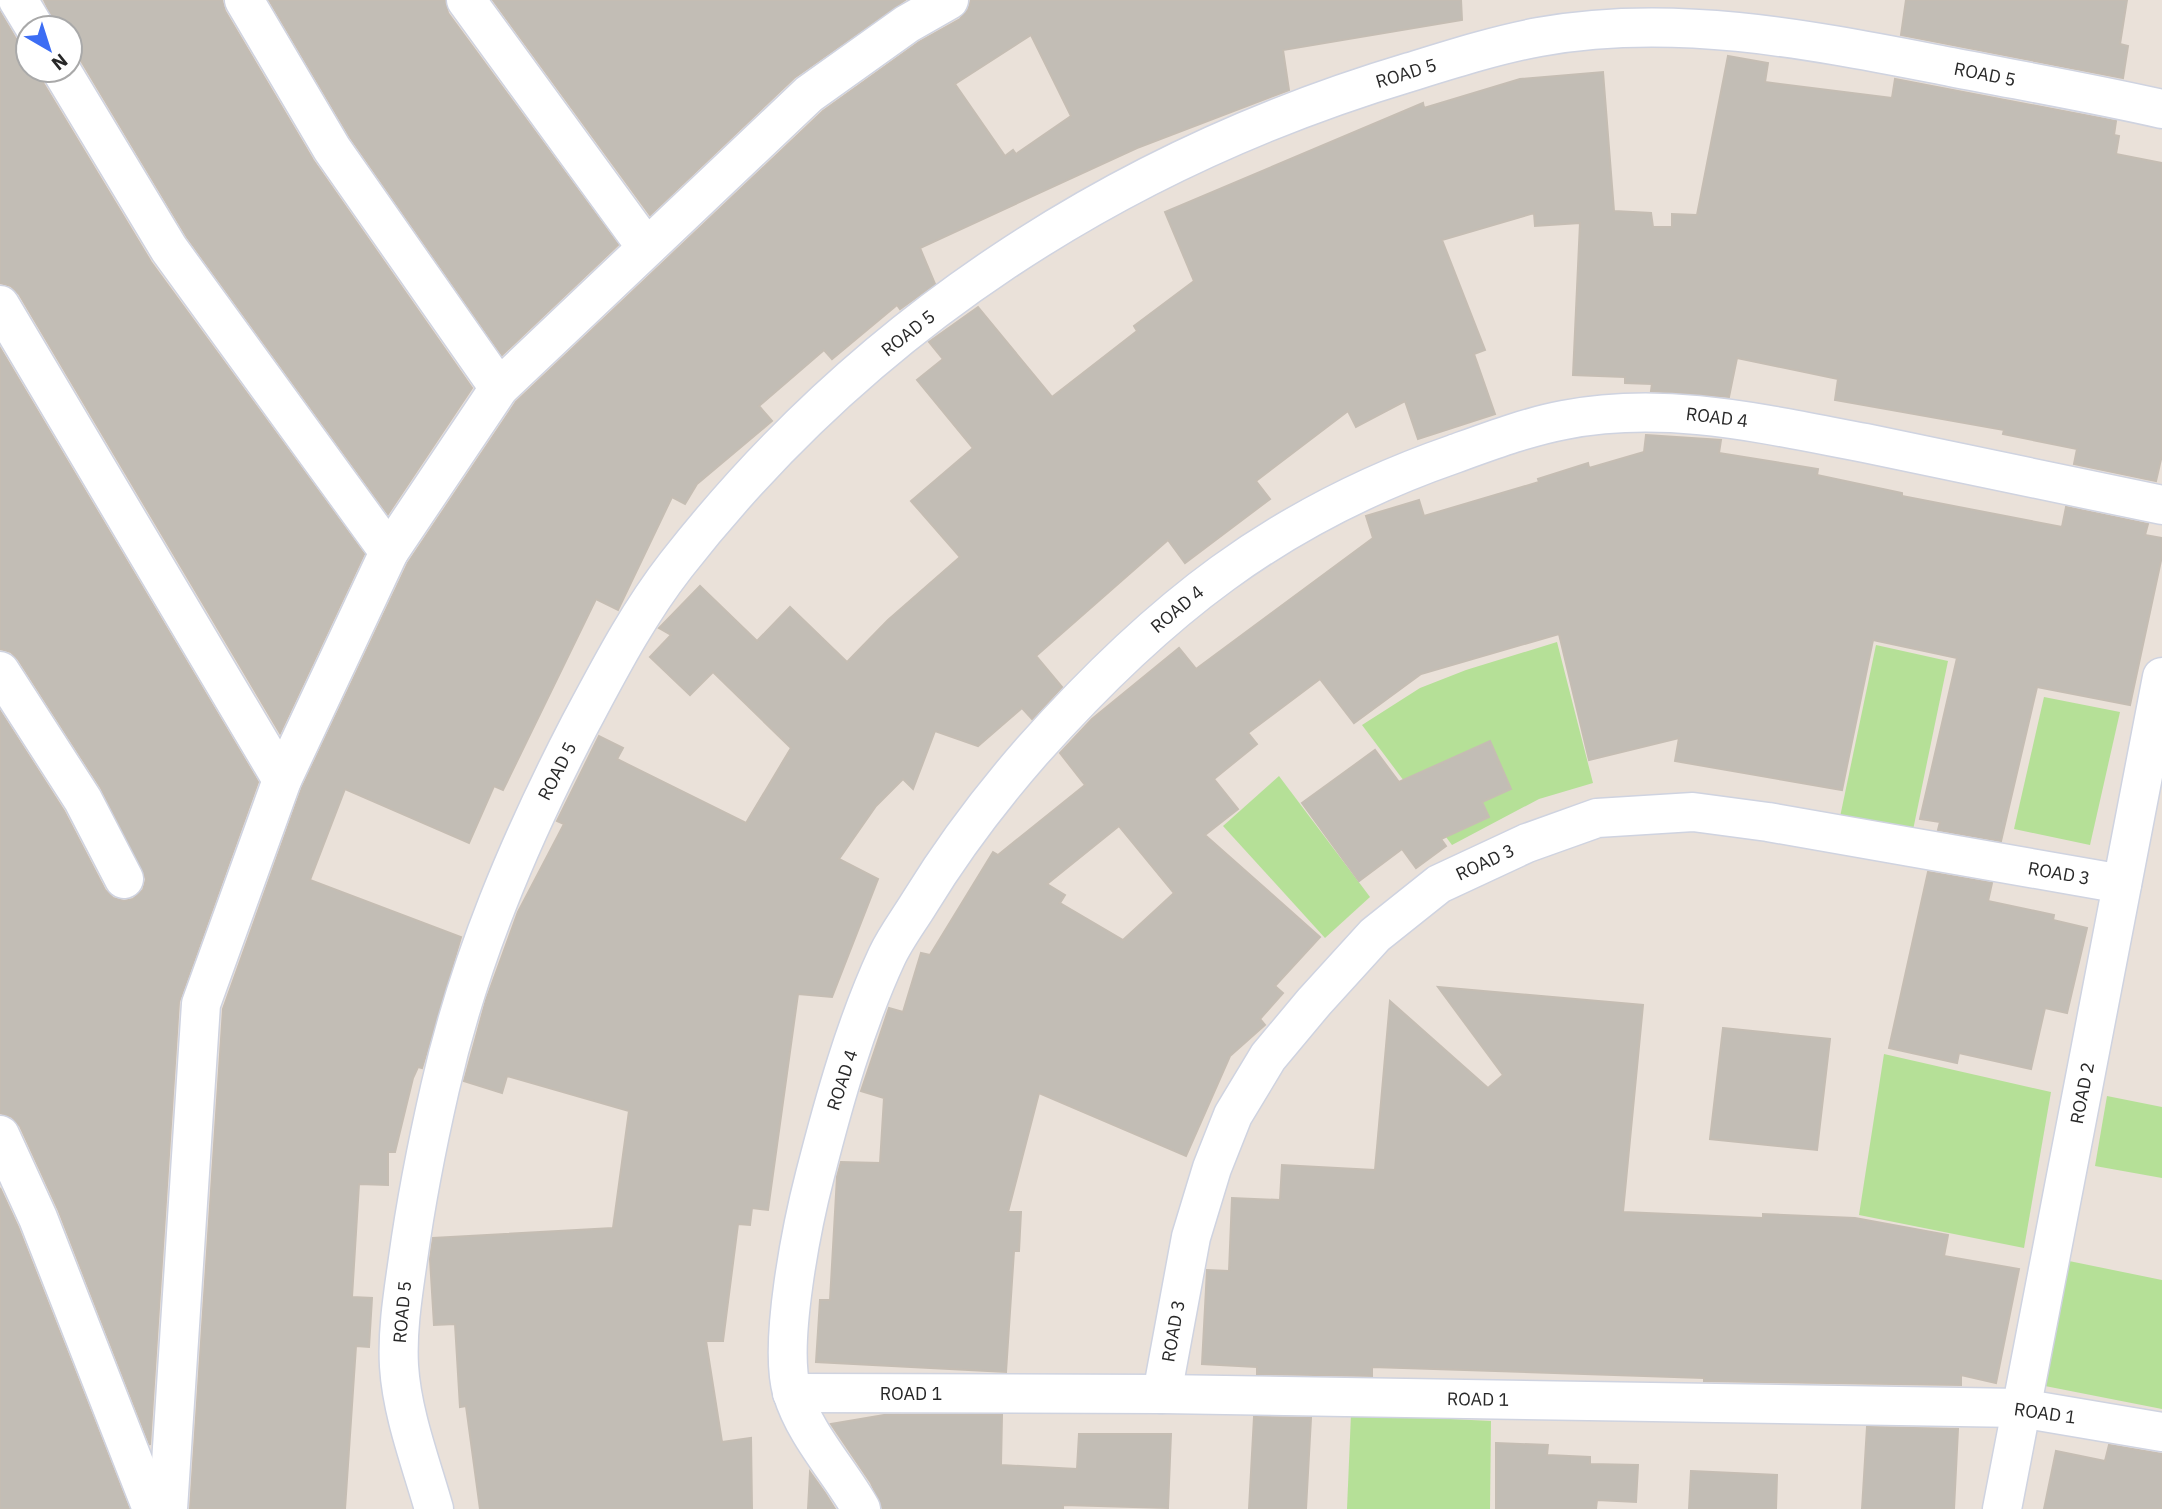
<svg xmlns="http://www.w3.org/2000/svg" width="2162" height="1509" font-family="'IBM Plex Sans',sans-serif">
<style>
.green{fill:#b5e097}
.building{fill:#c2bdb5;stroke:#c5bdb3;stroke-width:2;fill-rule:evenodd}
.lines{fill:none;stroke-linecap:round;stroke-linejoin:round}
.minor-casing{stroke:#cfd3e0;stroke-width:41}
.minor{stroke:#fff;stroke-width:38}
.labels{text-anchor:middle;dominant-baseline:central;stroke-width:5;stroke-linejoin:round;paint-order:stroke}
.street-label{font-size:18px;fill:#282828;stroke:#fff}
</style>
<rect width="100%" height="100%" fill="#eae1d9"/>
<g class="green">
<path d="M1557,642L1593,783L1539,799L1452,845L1362,725L1420,688L1466,670Z"/>
<path d="M1876,645L1948,661L1913,830L1840,817Z"/>
<path d="M2044,697L2120,712L2090,845L2014,829Z"/>
<path d="M1279,776L1370,897L1325,938L1223,826Z"/>
<path d="M1884,1054L2051,1092L2024,1248L1859,1215Z"/>
<path d="M2107,1096L2162,1107V1178L2095,1166Z"/>
<path d="M2069,1261L2162,1280V1409L2045,1386Z"/>
<path d="M1351,1414L1491,1421L1490,1509H1347Z"/>
</g>
<g class="building">
<path d="M44,0H222L225,11L313,160L472,388L388,514L187,237L80,59L70,50V28H57Z"/>
<path d="M269,0H445L448,13L618,245L502,355L350,137Z"/>
<path d="M493,0H905L794,78L650,215Z"/>
<path d="M971,0H1461L1462,20L1283,50L1289,90L1137,148L920,248L935,284L900,309L897,305L832,359L824,350L759,406L772,421L697,484L685,504L672,497L618,610L596,599L503,790L494,786L469,843L345,789L310,880L461,937L422,1068L418,1067L413,1078L395,1152H388V1185L359,1184L352,1297L372,1298L369,1347L356,1346L345,1509H190L223,1009L302,788L408,563L516,402L823,111L919,42L960,19L968,10ZM1031,35L1071,116L1016,154L1013,150L1005,156L955,84Z"/>
<path d="M1906,0H2127L2120,44L2128,46L2123,78L1901,35Z"/>
<path d="M0,12L16,39L28,48V70H39L42,81L151,262L364,554L280,733L19,294L11,286L0,283Z"/>
<path d="M1728,56L1768,63L1765,82L1892,98L1895,79L2116,121L2114,135L2119,136L2116,154L2162,163V455L2156,481L2074,464L2077,449L2003,434L2004,430L1835,400L1838,379L1737,358L1729,397L1651,391L1652,384L1625,383V377L1573,375L1580,223L1535,226L1534,213L1442,240L1485,350L1474,354L1495,414L1418,439L1405,401L1356,427L1348,411L1256,481L1270,499L1185,563L1168,540L1036,656L1062,687L1032,719L1022,708L978,746L935,731L913,789L903,779L876,806L839,859L878,879L832,997L798,994L768,1210L752,1208L750,1225L738,1224L723,1341H706L722,1442L751,1438L752,1509H480L466,1406L460,1407L455,1324L434,1325L430,1259L433,1238L613,1228L629,1111L507,1076L502,1093L464,1081L486,1000L518,912L564,824L557,821L599,736L623,748L617,759L746,823L791,748L713,672L690,695L650,657L671,635L659,628L700,586L757,641L790,607L847,662L888,620L960,557L911,501L973,448L917,380L943,359L929,342L978,307L1052,397L1137,331L1134,326L1194,281L1165,212L1423,103L1424,108L1520,79L1603,72L1614,211L1651,213L1653,227H1672V214L1697,215Z"/>
<path d="M0,348L258,782L179,1002L150,1445L58,1209L20,1126L12,1117L0,1113V711L64,811L105,890L113,898L124,901L133,899L143,890L146,879L101,788L18,659L11,652L0,649Z"/>
<path d="M1646,435L1721,440L1719,453L1818,469L1817,475L1902,493V496L2062,527L2066,507L2148,524L2145,535L2162,538V556L2130,705L2037,687L2001,841L1938,830L1940,822L1920,819L1957,658L1873,640L1842,790L1675,761L1679,738L1589,760L1559,634L1421,674L1354,723L1320,679L1248,733L1257,744L1214,779L1238,809L1205,835L1320,937L1275,986L1283,993L1260,1019L1265,1025L1230,1056L1186,1156L1039,1093L1008,1212H1021L1019,1251H1014L1006,1372L816,1362L820,1300H830L837,1177L841,1162L880,1163L884,1098L861,1091L889,1008L903,1012L921,953L930,955L993,852L998,855L1085,785L1060,753L1092,719L1179,648L1196,669L1373,538L1366,516L1419,500L1424,516L1539,482L1538,479L1588,463L1589,468L1644,452ZM1119,826L1174,893L1123,940L1060,903L1065,895L1047,884Z"/>
<path d="M1490,741L1511,789L1482,802L1489,817L1441,839L1446,846L1416,868L1402,849L1359,881L1302,803L1375,750L1399,782Z"/>
<path d="M1928,872L1992,883L1988,901L2054,915L2053,920L2087,928L2067,1013L2045,1008L2031,1069L1959,1053L1957,1063L1889,1048Z"/>
<path d="M1438,987L1643,1005L1623,1212L1763,1218V1214L1855,1218L1948,1235L1944,1256L2019,1269L1996,1383L1961,1375V1385L1704,1381V1378L1372,1367V1376L1257,1374V1367L1202,1364L1207,1270L1229,1271L1232,1198L1280,1200L1282,1165L1375,1170L1390,1001L1488,1088L1503,1075Z"/>
<path d="M1723,1028L1830,1039L1817,1150L1710,1139Z"/>
<path d="M0,1188L18,1227L129,1509H0Z"/>
<path d="M884,1415H1002L1001,1465L1077,1469L1079,1434H1171L1168,1508L1063,1505V1509H883L871,1483L831,1424Z"/>
<path d="M1254,1417L1311,1418L1306,1509H1249Z"/>
<path d="M1867,1427L1958,1429L1954,1509H1862Z"/>
<path d="M1496,1443L1548,1445L1547,1455L1590,1457V1464L1638,1465L1636,1502L1597,1500L1596,1509H1496Z"/>
<path d="M2109,1445L2162,1454V1509H2044L2056,1451L2105,1461Z"/>
<path d="M1691,1471L1777,1475L1776,1509H1689Z"/>
<path d="M810,1472L825,1493L835,1509H808Z"/>
</g>
<g class="lines">
<g class="minor-casing">
<g id="minor">
<path d="M18,0L35,28"/>
<path d="M244,0L332,149L499,388"/>
<path d="M466,0L646,247"/>
<path d="M61,70L169,249L389,552"/>
<path d="M0,305L282,780"/>
<path d="M0,671L83,800L124,879"/>
<path d="M0,1135L38,1218L152,1509"/>
<path d="M792,1393L1162,1394L2020,1408L2162,1432"/>
<path d="M1162,1394L1191,1237L1212,1168L1233,1115L1268,1057L1314,1002L1375,935L1439,884L1527,843L1597,818L1693,812L1768,822L2122,884"/>
<path d="M168,1509L201,1004L282,780L389,552L499,388L809,94L907,24L949,0"/>
<path d="M434,1509C421,1463 402,1414 399,1366C397,1330 403,1294 408,1259C416,1201 427,1145 440,1088C469,960 519,842 579,726C609,670 637,615 676,565C864,324 1119,159 1410,72C1452,59 1496,45 1539,37C1678,12 1816,41 1951,67C2022,81 2092,93 2162,109"/>
<path d="M861,1509C839,1470 805,1435 792,1392C778,1344 802,1225 815,1175C834,1101 855,1025 887,956C896,937 909,920 920,902C953,848 990,799 1032,751C1157,611 1275,516 1454,454C1490,441 1527,427 1564,420C1666,400 1764,424 1865,443C1964,463 2063,484 2162,505"/>
<path d="M2002,1509L2162,677"/>
</g>
</g>
<use href="#minor" class="minor"/>
</g>
<g class="labels">
<g class="street-label">
<text transform="translate(1406 73) rotate(-17)">ROAD 5</text>
<text transform="translate(1985 74) rotate(11)">ROAD 5</text>
<text transform="translate(908 333) rotate(-38)">ROAD 5</text>
<text transform="translate(1717 417) rotate(7)">ROAD 4</text>
<text transform="translate(1177 609) rotate(-40)">ROAD 4</text>
<text transform="translate(557 771) rotate(-63)">ROAD 5</text>
<text transform="translate(1485 862) rotate(-25)">ROAD 3</text>
<text transform="translate(2059 873) rotate(10)">ROAD 3</text>
<text transform="translate(842 1080) rotate(-72)">ROAD 4</text>
<text transform="translate(2082 1093) rotate(-79)">ROAD 2</text>
<text transform="translate(402 1312) rotate(-85)">ROAD 5</text>
<text transform="translate(1173 1331) rotate(-80)">ROAD 3</text>
<text x="911" y="1393">ROAD 1</text>
<text transform="translate(1478 1399) rotate(1)">ROAD 1</text>
<text transform="translate(2045 1413) rotate(8)">ROAD 1</text>
</g>
</g>
<g transform="translate(49 49) rotate(141)"><circle r="33" fill="#ffffff" stroke="#a9a9a9" stroke-width="2"/>
<path d="M0-5L12 26L0 18L-12 26Z" fill="#3c6df4"/>
<text y="-10" font-size="19" font-weight="bold" text-anchor="middle" fill="#282828">N</text>
</g>
</svg>
